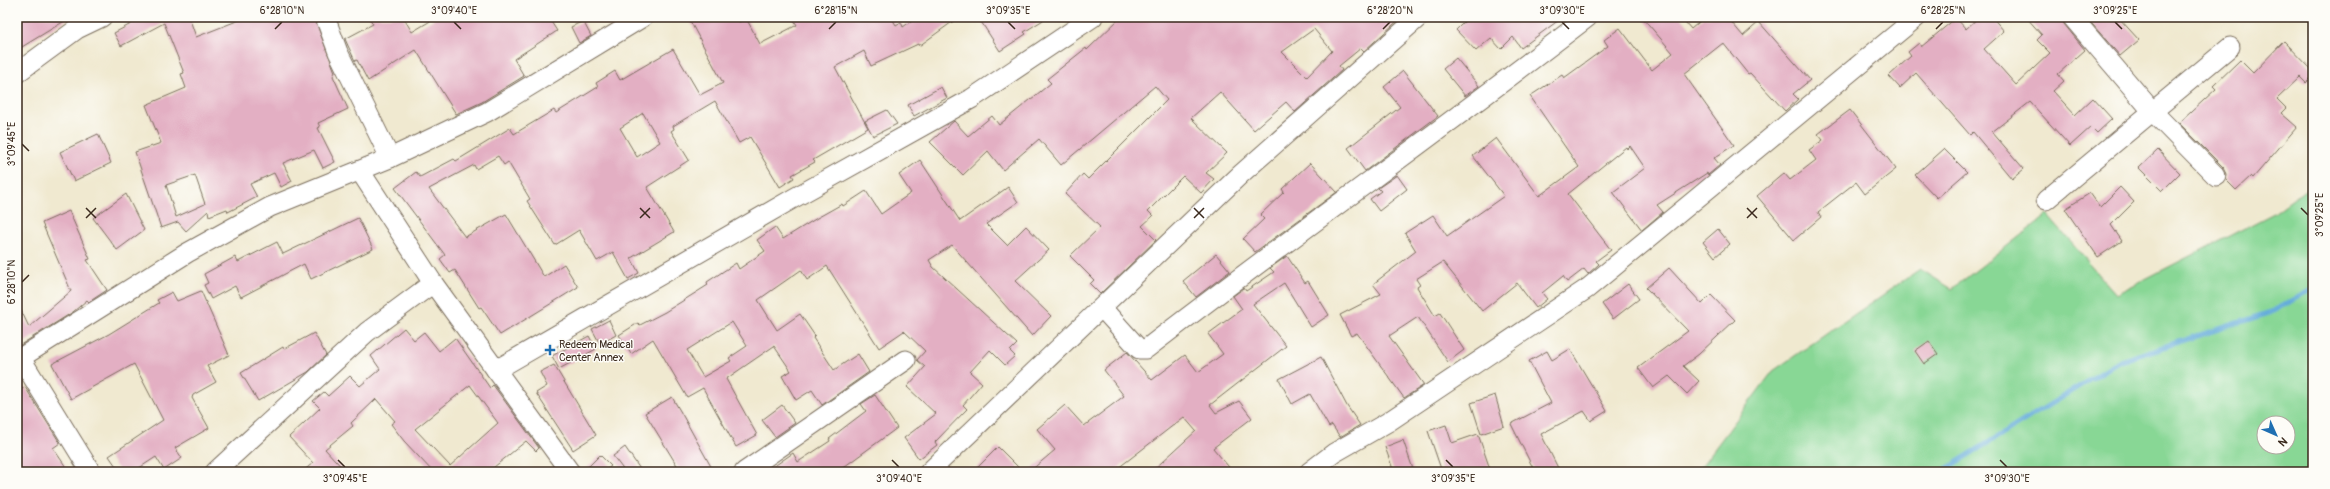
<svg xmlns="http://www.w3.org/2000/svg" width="2330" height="489" font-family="Pangolin,sans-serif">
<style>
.green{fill:#88d795;stroke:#62805a;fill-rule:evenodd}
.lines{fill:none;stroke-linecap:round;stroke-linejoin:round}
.stream{stroke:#62abda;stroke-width:5}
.building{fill:#e3afc3;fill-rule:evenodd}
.minor-casing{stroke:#7a6d5c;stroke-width:21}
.minor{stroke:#fff;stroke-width:19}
.ticks{fill:none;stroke:#3b2a1e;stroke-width:1.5}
.poi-dot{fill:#1f6fb2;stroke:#fdfcf7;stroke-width:1.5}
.labels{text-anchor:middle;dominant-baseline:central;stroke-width:3;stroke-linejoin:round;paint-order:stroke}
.poi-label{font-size:11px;fill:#3b2a1e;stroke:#fdfcf7;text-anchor:start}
.neatline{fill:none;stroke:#3b2a1e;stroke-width:1.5}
.ticks-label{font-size:10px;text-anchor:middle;fill:#3b2a1e}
</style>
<rect width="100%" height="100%" fill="#fdfcf7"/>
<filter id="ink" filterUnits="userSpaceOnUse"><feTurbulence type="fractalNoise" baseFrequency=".025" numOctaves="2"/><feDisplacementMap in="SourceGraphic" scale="8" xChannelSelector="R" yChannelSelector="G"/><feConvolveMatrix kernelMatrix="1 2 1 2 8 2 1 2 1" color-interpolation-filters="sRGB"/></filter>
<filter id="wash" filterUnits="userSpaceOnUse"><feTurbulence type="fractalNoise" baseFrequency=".012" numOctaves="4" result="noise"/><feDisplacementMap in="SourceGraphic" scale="16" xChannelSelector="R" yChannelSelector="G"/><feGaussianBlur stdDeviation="0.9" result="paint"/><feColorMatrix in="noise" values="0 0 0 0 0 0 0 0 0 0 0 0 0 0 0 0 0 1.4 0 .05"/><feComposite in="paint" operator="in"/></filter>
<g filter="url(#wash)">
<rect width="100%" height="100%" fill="#f0e9d0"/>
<path class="green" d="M2313,184V472H1697L1773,371L1920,269L1952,289L2047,215L2116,294L2274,213ZM2264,423H2288V447H2264Z"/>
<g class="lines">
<path class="stream" d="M1941,472L2120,361L2274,311L2313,289"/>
</g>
<g id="blocks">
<g class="building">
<path d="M17,17H71L17,50Z"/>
<path d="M144,17H189L196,37L247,17H314L335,72L333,76L348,109L318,123L320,127L318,128L335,162L323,168L314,150L283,163L292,181L281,187L274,173L250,184L257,197L228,212L227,209L209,216L208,211L186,231L178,222L161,228L135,152L161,143L146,105L186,88L181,74L184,73L164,23L121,46L114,33ZM195,175L205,204L176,217L166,185Z"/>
<path d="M369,17H403L412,32L437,17H548L557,31L514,59L524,76L482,102L456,114L416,50L368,81L357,60L355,61L345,39L373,24Z"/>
<path d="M688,17H736L739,22L746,18L760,44L797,25L792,17H891L896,25L901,22L903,27L917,17H959L919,46L918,44L871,66L864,51L835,67L868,128L813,160L815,162L792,175L794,178L780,187L750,137L739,143L715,101L673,126L674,129L671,131L689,160L647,187L674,232L631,258L639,273L628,279L613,252L597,261L579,230L555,245L527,201L530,199L508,162L504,165L498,156L476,169L474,165L429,189L465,237L506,214L544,277L564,264L578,287L500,335L481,307L479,308L455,270L450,273L440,259L445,255L395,188L416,172L420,177L454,159L456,161L510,128L514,134L554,110L556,113L598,87L596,83L615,71L620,80L673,49L700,95L723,83ZM643,113L660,142L637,157L620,128Z"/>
<path d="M978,17H1048L1024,32L1026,34L1000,51Z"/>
<path d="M1121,17H1402L1364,51L1361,48L1339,66L1342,70L1295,112L1286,102L1254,130L1220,92L1191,118L1227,153L1206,173L1214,179L1201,193L1183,176L1148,211L1153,216L1142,226L1156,240L1100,294L1090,284L1094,280L1070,256L1100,227L1065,194L1083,174L1088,179L1167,100L1155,86L1061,165L1039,139L1003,170L988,151L963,175L930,142L954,121L968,136L992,116L999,125L1051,83L1047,79L1086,48L1087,50ZM1314,29L1332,51L1307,77L1282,52Z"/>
<path d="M1469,17H1563L1521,48L1513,37L1501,49L1491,38L1476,51L1456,30Z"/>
<path d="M1642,17H1681L1691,29L1705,17H1727L1743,36L1759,22L1810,80L1793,94L1798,99L1785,111L1750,73L1748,74L1723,43L1684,74L1734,145L1714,158L1720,165L1708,175L1707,173L1657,205L1663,212L1642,230L1613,192L1645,168L1630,146L1627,149L1626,147L1568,194L1611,250L1596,261L1599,264L1588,274L1584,269L1567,282L1563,276L1542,293L1547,299L1536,308L1517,283L1482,311L1443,262L1416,279L1420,285L1417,287L1435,316L1440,313L1464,350L1448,362L1418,317L1389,336L1424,385L1404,398L1357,333L1351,336L1340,315L1381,294L1373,284L1416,251L1405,233L1433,215L1447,236L1504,196L1473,156L1496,138L1539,196L1579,167L1530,96L1562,75L1564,78L1608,46L1604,40L1620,28L1652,70L1673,53Z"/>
<path d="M1979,17H1992L2004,31L1984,49L2016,85L2050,53L2037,40L2042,35L2026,17H2061L2064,24L2085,50L2058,74L2064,81L2053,91L2075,115L2093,98L2112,119L2097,133L2091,127L2070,146L2030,102L1992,132L2024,169L2012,179L1973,132L1970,135L1916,73L1900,88L1889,76L1911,56L1908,52L1919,43L1921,47L1956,18L1966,29Z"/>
<path d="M2086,17H2118L2139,40L2120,56Z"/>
<path d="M583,21L591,36L579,43L571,27Z"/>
<path d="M2284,41L2313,71V76L2306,83L2300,77L2277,99L2286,108L2281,113L2297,127L2253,178L2251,176L2236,190L2226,180L2227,174L2224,168L2179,123L2216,89L2213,86L2240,60L2253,73Z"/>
<path d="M1456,58L1479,86L1465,96L1443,69Z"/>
<path d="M1403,71L1438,116L1365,171L1348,148L1400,107L1384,87Z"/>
<path d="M941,87L947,98L914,116L908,105Z"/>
<path d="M887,110L897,124L873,136L865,121Z"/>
<path d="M1850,110L1896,169L1865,194L1856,182L1818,212L1821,217L1794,240L1757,196L1784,173L1790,180L1816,160L1809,150L1823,140L1818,134Z"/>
<path d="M98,134L111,163L74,181L60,152Z"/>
<path d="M1944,149L1967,172L1937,198L1915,175Z"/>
<path d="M2158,150L2180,173L2162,191L2139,168Z"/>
<path d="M920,160L960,221L1008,187L1018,202L986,224L1007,245L1026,226L1049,250L1015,281L1051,316L1032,336L952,245L929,260L933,267L1017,344L1010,351L1015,356L1005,365L990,350L970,372L982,383L963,405L967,409L935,442L937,445L919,459L904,438L936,414L907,387L925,367L917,360L925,351L904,331L879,348L827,266L807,280L801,270L758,300L777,330L800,314L815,336L813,338L834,370L858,354L869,372L822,405L812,390L796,400L782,376L791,371L774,346L726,379L757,435L736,447L703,388L687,397L653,339L631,354L619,335L638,323L640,325L665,312L708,285L707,282L736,263L739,269L765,251L757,240L775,227L783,239L817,218L842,204L843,206L866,191L881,214L911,193L899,175ZM732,322L747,346L729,358L731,361L703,377L687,350Z"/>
<path d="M1310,163L1337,192L1255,252L1243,239L1264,219L1260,215L1284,192L1282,189Z"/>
<path d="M1397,175L1407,189L1379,211L1370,199L1381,191L1378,188Z"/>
<path d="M2120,187L2134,202L2111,225L2122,241L2098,257L2065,209L2090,193L2100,207Z"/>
<path d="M126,194L144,230L117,250L93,218Z"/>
<path d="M69,211L90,259L87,260L107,290L89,302L87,300L73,312L17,347V302L29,327L71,291L42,223Z"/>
<path d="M358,218L373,249L311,279L304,264L241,297L235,286L211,299L204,285L208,283L204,274L235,257L238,262L277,242L283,254Z"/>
<path d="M1718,229L1730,244L1715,257L1703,242Z"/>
<path d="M1216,254L1230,271L1196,297L1183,281Z"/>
<path d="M1287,256L1305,283L1308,281L1329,315L1311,327L1284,283L1253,304L1286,346L1210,405L1216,413L1239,401L1252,418L1213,448L1233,472H1151L1196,431L1184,417L1113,472H1029L1055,450L1037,429L1065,405L1084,426L1124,396L1104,370L1127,352L1152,380L1185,355L1198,372L1223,354L1208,334L1242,309L1233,296L1244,288L1246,291L1274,272L1270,268Z"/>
<path d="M1669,268L1702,304L1711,295L1735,320L1699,354L1683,366L1699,381L1687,394L1669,376L1653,388L1638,368L1688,331L1646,288Z"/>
<path d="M1628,284L1639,299L1613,319L1602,304Z"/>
<path d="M201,291L229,355L207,366L216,382L193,395L192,398L209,428L175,448L182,458L164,470L156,457L133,472H120L109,456L163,420L134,364L71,399L52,364L109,334L159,303L157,300L172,292L177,301Z"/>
<path d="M609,320L616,335L600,344L592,329Z"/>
<path d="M404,328L414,340L424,332L439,351L455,338L490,388L493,385L539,448L536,451L526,441L488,472H433L404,441L391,424L395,421L376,399L351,423L353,426L325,449L346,472H302L313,463L289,437L320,408L313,401L324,392L328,396L350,376L360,386L380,369L371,356ZM470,385L498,423L450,466L415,429Z"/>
<path d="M314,333L326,355L308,372L258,401L241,373L283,347L284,349Z"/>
<path d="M589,336L596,349L559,369L552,356Z"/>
<path d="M1929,341L1938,354L1924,364L1915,351Z"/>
<path d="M1570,349L1607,411L1591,421L1584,411L1541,434L1560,472H1535L1511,424L1551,403L1529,361L1547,351L1552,360Z"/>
<path d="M1321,357L1347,406L1360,425L1340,437L1332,425L1329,427L1310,394L1292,404L1279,379Z"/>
<path d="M554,365L596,435L573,450L536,393L547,386L540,372Z"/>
<path d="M25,387L60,443L53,448L66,467L58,472H17V392Z"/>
<path d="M875,395L897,428L837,472H766L793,453L798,462L830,441L829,439L866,411L861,404Z"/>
<path d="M1495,395L1504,426L1481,434L1471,403Z"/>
<path d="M672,397L683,416L714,472H681L645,413Z"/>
<path d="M782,405L795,423L775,437L762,420Z"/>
<path d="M1446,425L1452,443L1478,434L1491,472H1442L1428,431Z"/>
<path d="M1403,440L1414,472H1394L1385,447Z"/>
<path d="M625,447L642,472H625L613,456Z"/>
<path d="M998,447L1023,472H973Z"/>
<path d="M600,455L611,466L604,472H583Z"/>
</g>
</g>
</g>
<g filter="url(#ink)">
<use href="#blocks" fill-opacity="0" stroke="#7a6d5c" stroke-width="1"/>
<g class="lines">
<g class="minor-casing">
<g id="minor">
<path d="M325,17L338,52L390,158"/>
<path d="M2072,17L2153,112L2216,176"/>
<path d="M17,73L77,29L102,17"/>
<path d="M360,171L433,283L570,472"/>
<path d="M2046,200L2230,47"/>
<path d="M1102,308L1139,349H1146C1292,236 1442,130 1588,17"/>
<path d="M20,357L91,472"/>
<path d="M17,360L187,253L270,207L390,158L487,112L643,17"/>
<path d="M496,370L794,198L971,99L1093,17"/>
<path d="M215,472L367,332L433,283"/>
<path d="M744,472L906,360"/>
<path d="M929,472L1241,174L1419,17"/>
<path d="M1309,472L1334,453L1388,422L1588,288L1917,17"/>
</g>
</g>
<use href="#minor" class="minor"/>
</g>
</g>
<path class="ticks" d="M454,22L461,29M1008,22L1015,29M1562,22L1569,29M2115,22L2122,29M275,29L282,22M829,29L836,22M1383,29L1390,22M1936,29L1943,22M22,144L29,151M86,208L96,218M640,208L650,218M1194,208L1204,218M1747,208L1757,218M2301,208L2308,215M86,218L96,208M640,218L650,208M1194,218L1204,208M1747,218L1757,208M22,282L29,275M338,460L345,467M892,460L899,467M1446,460L1453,467M2000,460L2007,467"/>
<path class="poi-dot" d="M548 344h4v4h4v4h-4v4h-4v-4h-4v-4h4z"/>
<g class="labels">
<g class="poi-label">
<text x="559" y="344">Redeem Medical<tspan x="559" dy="13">Center Annex</tspan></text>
</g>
</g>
<rect width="2330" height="489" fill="none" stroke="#fdfcf7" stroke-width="44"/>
<g transform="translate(2276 435) rotate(135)"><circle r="19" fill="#fdfcf7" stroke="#afa8a0"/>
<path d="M0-3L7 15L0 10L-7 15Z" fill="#1f6fb2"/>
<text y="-6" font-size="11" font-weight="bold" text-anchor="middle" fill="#3b2a1e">N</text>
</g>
<rect x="22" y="22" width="2286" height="445" class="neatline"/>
<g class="ticks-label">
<text x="282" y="14">6°28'10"N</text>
<text x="454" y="14">3°09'40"E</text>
<text x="836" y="14">6°28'15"N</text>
<text x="1008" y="14">3°09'35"E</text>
<text x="1390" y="14">6°28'20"N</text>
<text x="1562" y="14">3°09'30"E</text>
<text x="1943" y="14">6°28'25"N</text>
<text x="2115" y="14">3°09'25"E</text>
<text transform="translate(11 144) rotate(-90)" y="4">3°09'45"E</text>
<text transform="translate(2319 215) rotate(-90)" y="4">3°09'25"E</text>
<text transform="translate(11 282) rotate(-90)" y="4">6°28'10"N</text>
<text x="345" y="482">3°09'45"E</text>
<text x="899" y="482">3°09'40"E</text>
<text x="1453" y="482">3°09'35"E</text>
<text x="2007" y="482">3°09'30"E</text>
</g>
</svg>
